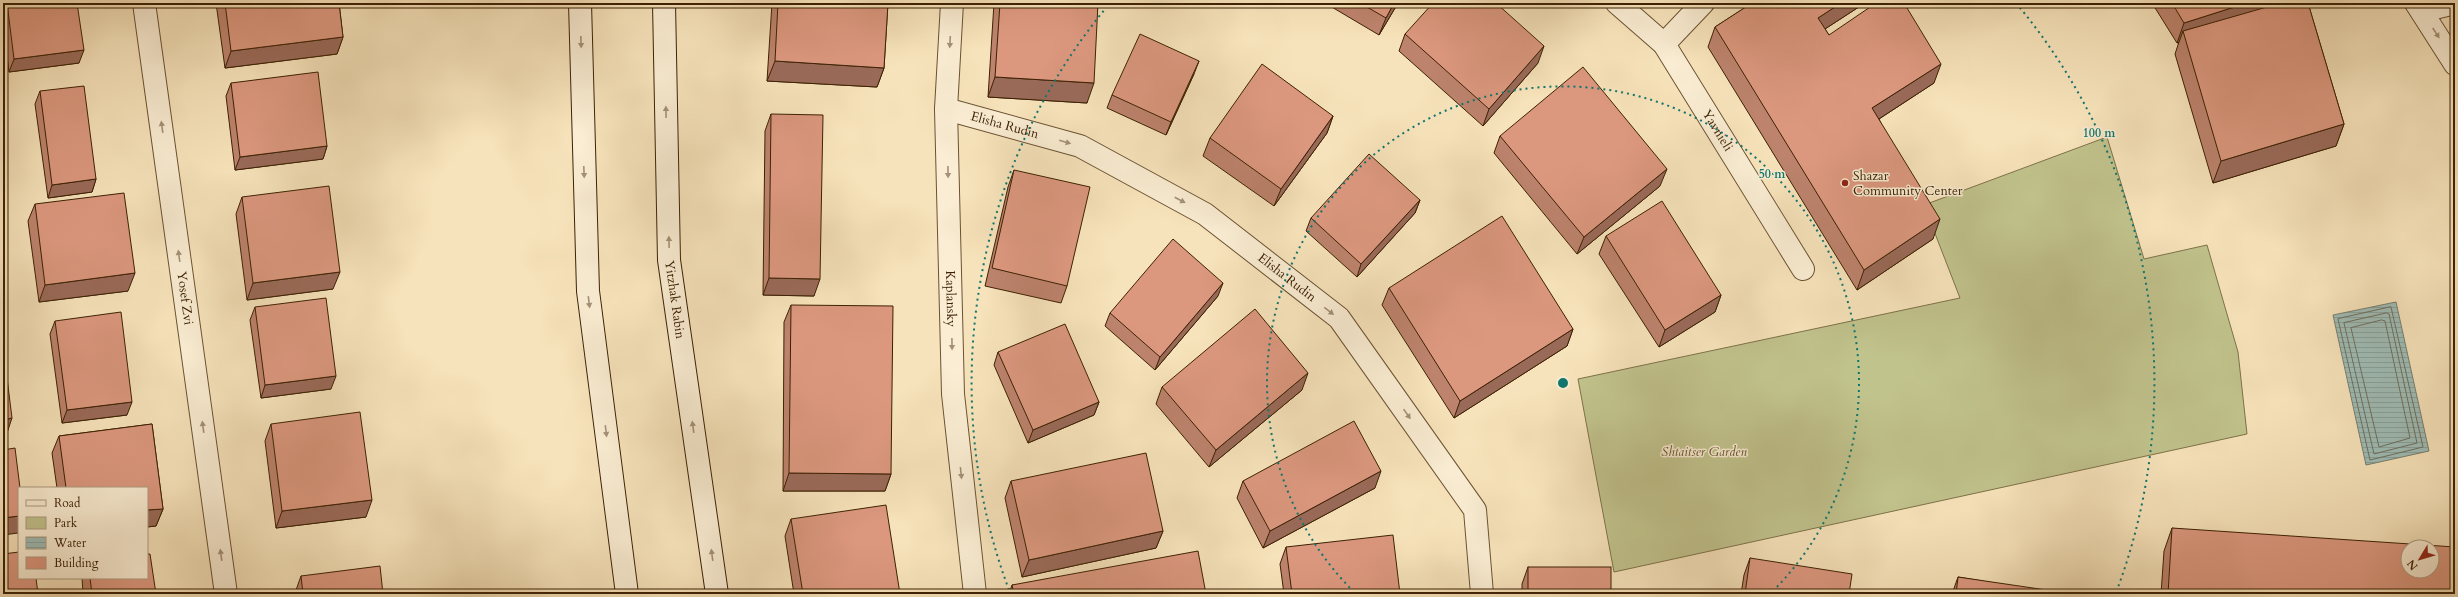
<svg xmlns="http://www.w3.org/2000/svg" width="2458" height="597" font-family="Cardo,serif">
<style>
.green{fill:#c1c38d;stroke:#7e7248}
.water{fill:url(#water-rules);stroke:#777f6f}
.lines{fill:none;stroke-linecap:round;stroke-linejoin:round}
.shore{stroke:#6e6f5e;stroke-width:1}
.minor-casing{stroke:#6b5232;stroke-width:24}
.secondary-casing{stroke:#3c2104;stroke-width:24}
.minor{stroke:#faedd3;stroke-width:22}
.secondary{stroke:#faedd3;stroke-width:22}
.wall{fill:#bd836d;stroke:#3c2104}
.shaded-wall{fill:#9a6a59;stroke:#3c2104}
.building{fill:#dc987f;stroke:#3c2104;fill-rule:evenodd}
.oneway{fill:#a49176}
.ring{fill:none;stroke:#0f766e;stroke-width:2;stroke-dasharray:2 4}
.poi-dot{fill:#8f2418;stroke:#faedd3;stroke-width:1.5}
.labels{text-anchor:middle;dominant-baseline:central;stroke-width:3;stroke-linejoin:round;paint-order:stroke}
.street-label{font-size:13px;fill:#3c2104;stroke:#faedd3}
.poi-label{font-size:13px;fill:#3c2104;stroke:#faedd3;text-anchor:start}
.park-label{font-size:13px;font-style:italic;fill:#64522d;stroke:#faedd3}
.centre{fill:#0f766e;stroke:#faedd3;stroke-width:2}
.ring-label{font-size:12px;text-anchor:middle;font-weight:bold;fill:#0f766e;stroke:#faedd3;stroke-width:3;stroke-linejoin:round;paint-order:stroke}
</style>
<defs>
<pattern id="water-rules" width="6" height="5" patternUnits="userSpaceOnUse"><rect width="6" height="5" fill="#9fbdb7"/><path d="M0 2.5h6" fill="none" stroke="#8aa29c"/></pattern>
</defs>
<rect width="100%" height="100%" fill="#f7e3bb"/>
<filter id="stains"><feTurbulence type="fractalNoise" baseFrequency=".005" numOctaves="4"/><feColorMatrix values="0 0 0 0 .2 0 0 0 0 .09 0 0 0 0 .02 0 0 0 .5 -.17"/></filter>
<radialGradient id="worn" r=".72"><stop offset=".6" stop-color="#630" stop-opacity="0"/><stop offset="1" stop-color="#630" stop-opacity=".3"/></radialGradient>
<path class="green" d="M2107,137L2144,259L2207,245L2238,352L2247,434L1614,572L1578,379L1960,298L1924,205Z"/>
<path class="water" d="M2396,302L2429,451L2366,465L2333,315Z"/>
<g class="lines">
<g class="shore">
<path d="M2391,307L2423,447L2370,460L2338,319Z"/>
<path d="M2387,313L2389,314L2417,443L2374,454L2344,323Z"/>
<path d="M2382,320L2385,321L2410,438L2379,447L2351,328Z"/>
</g>
<g class="minor-casing">
<g id="minor">
<path id="s1" d="M144,3L226,594"/>
<path id="s2" d="M952,3L946,109L953,394L975,594"/>
<path id="s3" d="M1617,3L1664,44L1803,269"/>
<path d="M2416,3L2455,64"/>
<path d="M2422,11L2455,3"/>
<path d="M1664,44L1703,3"/>
<path id="s4" d="M946,109L1080,146L1205,214L1339,318L1475,510L1482,594"/>
</g>
</g>
<g class="secondary-casing">
<g id="secondary">
<path d="M580,3L588,291L627,594"/>
<path id="s5" d="M664,3L669,260L717,594"/>
</g>
</g>
<use href="#minor" class="minor"/>
<use href="#secondary" class="secondary"/>
</g>
<g class="wall">
<path d="M3,3H77L79,63L9,72L3,24Z"/>
<path d="M216,3H339L343,37L337,54L225,68Z"/>
<path d="M772,3H888L884,68L877,87L767,81Z"/>
<path d="M994,3H1098L1087,103L988,97Z"/>
<path d="M1325,3H1398L1379,35Z"/>
<path d="M1752,3H1865L1825,29L1829,35L1934,83L1879,119L1933,239L1857,290L1708,47L1715,27Z"/>
<path d="M2152,3H2308L2344,124L2336,146L2213,183L2175,54L2179,42L2177,43Z"/>
<path d="M1405,34L1538,63L1483,126L1399,51Z"/>
<path d="M1194,74L1166,135L1107,108L1112,95Z"/>
<path d="M231,83L327,146L323,159L235,170L226,96Z"/>
<path d="M40,91L96,179L92,192L48,198L35,104Z"/>
<path d="M771,114L814,296L763,295L765,131Z"/>
<path d="M1333,116L1327,133L1274,206L1203,156L1210,138Z"/>
<path d="M1500,136L1660,186L1577,254L1494,153Z"/>
<path d="M1014,170L1067,286L1061,303L985,286L1008,187Z"/>
<path d="M242,197L333,289L247,300L236,214Z"/>
<path d="M1420,200L1415,213L1357,277L1306,231L1311,218Z"/>
<path d="M35,204L128,291L39,302L28,221Z"/>
<path d="M1606,236L1721,295L1715,312L1659,347L1599,254Z"/>
<path d="M1389,288L1573,329L1567,346L1454,418L1382,305Z"/>
<path d="M1218,296L1155,370L1105,326L1110,313Z"/>
<path d="M791,305L891,474L885,491H783L784,322Z"/>
<path d="M255,307L331,389L261,398L250,320Z"/>
<path d="M55,321L127,415L62,423L50,334Z"/>
<path d="M998,352L1099,402L1094,415L1028,443L994,365Z"/>
<path d="M1162,387L1302,390L1209,467L1156,404Z"/>
<path d="M152,424L163,509L156,526L147,527V488H57L52,453L59,436Z"/>
<path d="M271,424L366,517L276,528L265,441Z"/>
<path d="M1011,481L1163,531L1156,548L1022,577L1005,498Z"/>
<path d="M1243,481L1375,488L1263,548L1237,498Z"/>
<path d="M791,519L900,594H794L785,536Z"/>
<path d="M2172,528L2455,594H2161L2164,551Z"/>
<path d="M1286,547L1400,594H1284L1280,564Z"/>
<path d="M1750,558L1849,594H1741L1744,575Z"/>
<path d="M1528,567L1611,594H1522V584Z"/>
<path d="M301,576L383,594H295V593Z"/>
<path d="M1958,577L2060,594H1952Z"/>
<path d="M82,578H147L156,594H83Z"/>
<path d="M1012,585L1206,594H1009Z"/>
</g>
<g class="shaded-wall">
<path d="M1394,3H1398L1379,35L1386,18Z"/>
<path d="M1841,3H1865L1811,38L1818,18Z"/>
<path d="M2247,3H2294L2183,31L2179,42L2177,43L2184,23Z"/>
<path d="M343,37L337,54L225,68L231,51Z"/>
<path d="M1544,46L1538,63L1483,126L1489,109Z"/>
<path d="M84,50L79,63L9,72L14,59Z"/>
<path d="M775,61L884,68L877,87L767,81Z"/>
<path d="M1199,61L1194,74L1166,135L1171,122Z"/>
<path d="M1941,64L1934,83L1865,128L1872,108Z"/>
<path d="M995,77L1094,83L1087,103L988,97Z"/>
<path d="M1333,116L1327,133L1274,206L1281,189Z"/>
<path d="M2344,124L2336,146L2213,183L2221,161Z"/>
<path d="M327,146L323,159L235,170L240,157Z"/>
<path d="M1667,169L1660,186L1577,254L1584,237Z"/>
<path d="M96,179L92,192L48,198L52,185Z"/>
<path d="M1420,200L1415,213L1357,277L1361,264Z"/>
<path d="M1940,219L1933,239L1857,290L1864,270Z"/>
<path d="M340,272L333,289L247,300L253,283Z"/>
<path d="M135,273L128,291L39,302L45,285Z"/>
<path d="M769,278L820,279L814,296L763,295Z"/>
<path d="M1223,283L1218,296L1155,370L1160,357Z"/>
<path d="M1721,295L1715,312L1659,347L1665,330Z"/>
<path d="M1573,329L1567,346L1454,418L1460,401Z"/>
<path d="M1308,373L1302,390L1209,467L1216,450Z"/>
<path d="M336,376L331,389L261,398L265,385Z"/>
<path d="M132,402L127,415L62,423L67,410Z"/>
<path d="M1099,402L1094,415L1028,443L1033,430Z"/>
<path d="M12,418L6,436H3V420Z"/>
<path d="M1381,471L1375,488L1263,548L1270,531Z"/>
<path d="M789,473L891,474L885,491H783Z"/>
<path d="M372,500L366,517L276,528L282,511Z"/>
<path d="M163,509L156,526L147,527V510Z"/>
<path d="M19,516V530L18,533L3,535V518Z"/>
<path d="M1163,531L1156,548L1022,577L1029,560Z"/>
</g>
<g class="building">
<path d="M7,3H77L84,50L14,59Z"/>
<path d="M225,3H339L343,37L231,51Z"/>
<path d="M778,3H888L884,68L775,61Z"/>
<path d="M1000,3H1098L1094,83L995,77Z"/>
<path d="M1360,3H1394L1386,18Z"/>
<path d="M1433,3H1496L1544,46L1489,109L1405,34Z"/>
<path d="M1752,3H1841L1818,18L1829,35L1876,3H1904L1941,64L1872,108L1940,219L1864,270L1715,27Z"/>
<path d="M2172,3H2247L2184,23Z"/>
<path d="M2281,3H2308L2344,124L2221,161L2183,31Z"/>
<path d="M1140,34L1199,61L1171,122L1112,95Z"/>
<path d="M1262,64L1333,116L1281,189L1210,138Z"/>
<path d="M1583,67L1667,169L1584,237L1500,136Z"/>
<path d="M318,72L327,146L240,157L231,83Z"/>
<path d="M84,86L96,179L52,185L40,91Z"/>
<path d="M771,114L823,115L820,279L769,278Z"/>
<path d="M1369,154L1420,200L1361,264L1311,218Z"/>
<path d="M1014,170L1090,187L1067,286L992,268Z"/>
<path d="M329,186L340,272L253,283L242,197Z"/>
<path d="M124,193L135,273L45,285L35,204Z"/>
<path d="M1662,201L1721,295L1665,330L1606,236Z"/>
<path d="M1502,216L1573,329L1460,401L1389,288Z"/>
<path d="M1173,239L1223,283L1160,357L1110,313Z"/>
<path d="M326,298L336,376L265,385L255,307Z"/>
<path d="M791,305L893,306L891,474L789,473Z"/>
<path d="M1255,309L1308,373L1216,450L1162,387Z"/>
<path d="M121,312L132,402L67,410L55,321Z"/>
<path d="M1065,324L1099,402L1033,430L998,352Z"/>
<path d="M3,346L12,418L3,420Z"/>
<path d="M360,412L372,500L282,511L271,424Z"/>
<path d="M1354,421L1381,471L1270,531L1243,481Z"/>
<path d="M152,424L163,509L147,510V488H66L59,436Z"/>
<path d="M15,448L20,488H19V516L3,518V450Z"/>
<path d="M1146,453L1163,531L1029,560L1011,481Z"/>
<path d="M886,505L900,594H803L791,519Z"/>
<path d="M2172,528L2455,547V594H2168ZM2408,547H2432V571H2408Z"/>
<path d="M1393,535L1400,594H1292L1286,547Z"/>
<path d="M1198,551L1206,594H1014L1012,585Z"/>
<path d="M19,552V578H36L38,594H3V554Z"/>
<path d="M147,554H150L156,594H92L90,578H147Z"/>
<path d="M1750,558L1852,574L1849,594H1745Z"/>
<path d="M380,566L383,594H303L301,576Z"/>
<rect x="1528" y="567" width="83" height="27"/>
<path d="M1958,577L2060,592V594H1956Z"/>
</g>
<defs><path id="oneway-solid" d="M-6-.8H1V-3.2L6.5 0L1 3.2V.8H-6Z"/></defs>
<g class="oneway">
<use href="#oneway-solid" transform="translate(2436 33) rotate(57)"/>
<use href="#oneway-solid" transform="translate(581 42) rotate(88)"/>
<use href="#oneway-solid" transform="translate(950 42) rotate(93)"/>
<use href="#oneway-solid" transform="translate(666 112) rotate(-91)"/>
<use href="#oneway-solid" transform="translate(162 127) rotate(-98)"/>
<use href="#oneway-solid" transform="translate(1065 142) rotate(16)"/>
<use href="#oneway-solid" transform="translate(584 172) rotate(88)"/>
<use href="#oneway-solid" transform="translate(948 172) rotate(89)"/>
<use href="#oneway-solid" transform="translate(1180 200) rotate(28)"/>
<use href="#oneway-solid" transform="translate(669 242) rotate(-91)"/>
<use href="#oneway-solid" transform="translate(179 256) rotate(-98)"/>
<use href="#oneway-solid" transform="translate(589 302) rotate(83)"/>
<use href="#oneway-solid" transform="translate(1329 311) rotate(38)"/>
<use href="#oneway-solid" transform="translate(952 344) rotate(89)"/>
<use href="#oneway-solid" transform="translate(1407 414) rotate(55)"/>
<use href="#oneway-solid" transform="translate(203 427) rotate(-98)"/>
<use href="#oneway-solid" transform="translate(693 427) rotate(-98)"/>
<use href="#oneway-solid" transform="translate(606 431) rotate(83)"/>
<use href="#oneway-solid" transform="translate(961 473) rotate(84)"/>
<use href="#oneway-solid" transform="translate(221 555) rotate(-98)"/>
<use href="#oneway-solid" transform="translate(712 555) rotate(-98)"/>
</g>
<g class="ring">
<path d="M1354 592A296 296 0 1 1 1772 592"/>
<path d="M1009 590A591 591 0 0 1 1110 3M2016 3A591 591 0 0 1 2117 590"/>
</g>
<circle class="poi-dot" cx="1845" cy="183" r="4"/>
<g class="labels">
<g class="street-label">
<text stroke="none"><textPath href="#s4" startOffset="61">Elisha Rudin</textPath></text>
<text stroke="none"><textPath href="#s3" startOffset="164">Yavnieli</textPath></text>
<text stroke="none"><textPath href="#s4" startOffset="385">Elisha Rudin</textPath></text>
<text stroke="none"><textPath href="#s1" startOffset="298">Yosef Zvi</textPath></text>
<text stroke="none"><textPath href="#s2" startOffset="296">Kaplansky</textPath></text>
<text stroke="none"><textPath href="#s5" startOffset="297">Yitzhak Rabin</textPath></text>
</g>
<g class="poi-label">
<text x="1853" y="176">Shazar<tspan x="1853" dy="15">Community Center</tspan></text>
</g>
<g class="park-label">
<text x="1704" y="452">Shtaitser Garden</text>
</g>
</g>
<circle cx="1563" cy="383" r="6" class="centre"/>
<g class="ring-label">
<text x="2099" y="137">100 m</text>
<text x="1772" y="178">50 m</text>
</g>
<rect width="2458" height="597" fill="none" stroke="#f7e3bb" stroke-width="16"/>
<rect x="4" y="4" width="2450" height="589" fill="none" stroke="#3c2104" stroke-width="2"/>
<rect x="8" y="8" width="2442" height="581" fill="none" stroke="#3c2104"/>
<rect x="18" y="487" width="130" height="92" fill="#faedd3" stroke="#ae9b80"/>
<rect x="26" y="500" width="20" height="6" fill="#faedd3" stroke="#ae9b80"/>
<text x="54" y="507" font-size="12" fill="#3c2104">Road</text>
<rect x="26" y="517" width="20" height="12" fill="#c1c38d" stroke="#ae9b80"/>
<text x="54" y="527" font-size="12" fill="#3c2104">Park</text>
<rect x="26" y="537" width="20" height="12" fill="url(#water-rules)" stroke="#ae9b80"/>
<text x="54" y="547" font-size="12" fill="#3c2104">Water</text>
<rect x="26" y="557" width="20" height="12" fill="#dc987f" stroke="#ae9b80"/>
<text x="54" y="567" font-size="12" fill="#3c2104">Building</text>
<g transform="translate(2420 559) rotate(232)"><circle r="19" fill="#faedd3" stroke="#ae9b80"/>
<path d="M0-3L7 15L0 10L-7 15Z" fill="#8f2418"/>
<text y="-6" font-size="11" font-weight="bold" text-anchor="middle" fill="#3c2104">N</text>
</g>
<rect width="100%" height="100%" filter="url(#stains)"/>
<rect width="100%" height="100%" fill="url(#worn)"/>
</svg>
